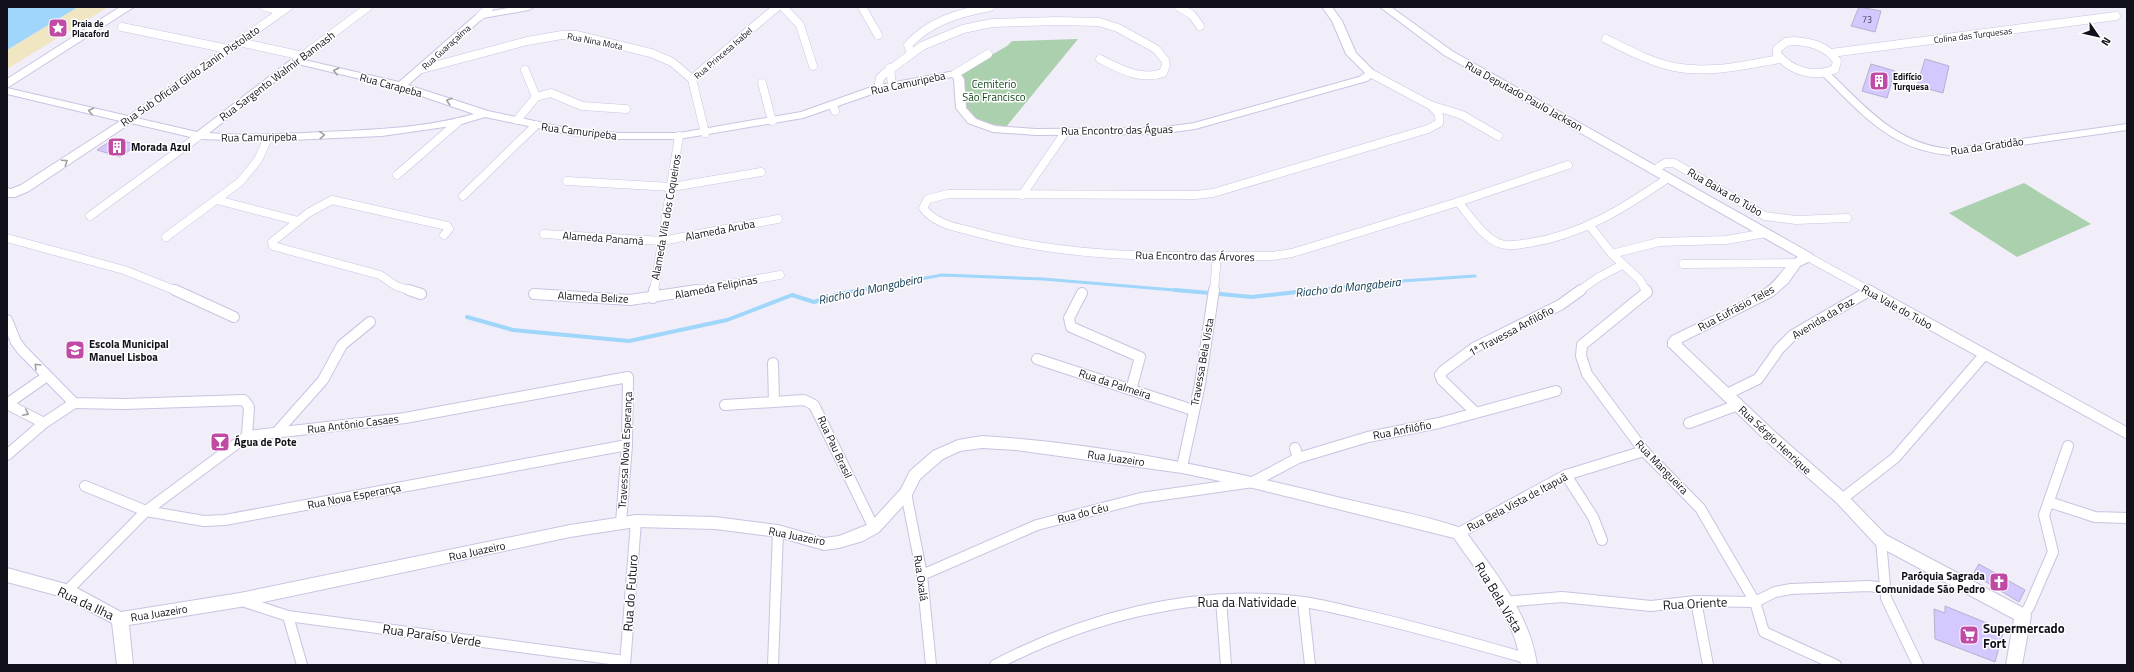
<svg xmlns="http://www.w3.org/2000/svg" width="2134" height="672" font-family="'Titillium Web',sans-serif">
<style>
.green{fill:#abd0ae}
.sand{fill:#f0e6c1}
.water{fill:#9fd6fa}
.lines{fill:none;stroke-linecap:round;stroke-linejoin:round}
.stream-far1{stroke:#9fd6fa;stroke-width:3}
.stream{stroke:#9fd6fa;stroke-width:4}
.building{fill:#d5c8fe;stroke:#b7b0ce}
.minor-far1-casing{stroke:#cac3e1;stroke-width:9}
.minor-casing{stroke:#cac3e1;stroke-width:12}
.tertiary-casing{stroke:#cac3e1;stroke-width:2}
.secondary-casing{stroke:#cac3e1;stroke-width:2}
.primary-casing{stroke:#cac3e1;stroke-width:2}
.minor-far1{stroke:#fff;stroke-width:8}
.minor{stroke:#fff;stroke-width:10}
.tertiary{fill:#fff;fill-rule:evenodd}
.secondary{fill:#fff;fill-rule:evenodd}
.primary{fill:#fff;fill-rule:evenodd}
.oneway{stroke:#a09fa3}
.labels{text-anchor:middle;dominant-baseline:central;stroke-width:3;stroke-linejoin:round;paint-order:stroke}
.number-label{font-size:9px;fill:#433e53}
.far-poi-label{font-size:9px;font-weight:bold;fill:#12101a;stroke:#fff;text-anchor:start}
.far-street-label{font-size:9px;fill:#12101a;stroke:#fff}
.street-label{font-size:11px;fill:#12101a;stroke:#fff}
.park-label{font-size:11px;fill:#11441d;stroke:#fff}
.poi-label{font-size:11px;font-weight:bold;fill:#12101a;stroke:#fff;text-anchor:start}
.water-label{font-size:12px;font-style:italic;fill:#08364e;stroke:#fff}
.near-street-label{font-size:13px;fill:#12101a;stroke:#fff}
.near-poi-label{font-size:13px;font-weight:bold;fill:#12101a;stroke:#fff;text-anchor:start}
</style>
<rect width="100%" height="100%" fill="#f1eefa"/>
<g class="green">
<path d="M1078,39L1006,127C968,119 959,114 962,72L1007,46L1012,41Z"/>
<path d="M2024,183L2091,224L2017,257L1949,213Z"/>
</g>
<path class="sand" d="M78,7H108L7,69V50Z"/>
<path class="water" d="M7,7H78L7,50Z"/>
<g class="lines">
<g class="stream-far1">
<path d="M855,291L942,275L1043,279L1186,291"/>
<path d="M1306,291L1387,282L1475,276"/>
</g>
<g class="stream">
<path d="M1175,290L1210,293"/>
<path d="M1220,294L1252,297L1315,290"/>
<path d="M467,317L513,330L629,341L727,320L792,295L814,302L839,294L861,290"/>
</g>
</g>
<g class="building">
<path d="M1859,7L1881,11L1875,32L1851,26Z"/>
<path d="M1925,59L1949,66L1943,93L1917,86Z"/>
<path d="M1871,64L1895,71L1887,98L1862,91Z"/>
<path d="M115,138L137,145L120,157L97,150Z"/>
<path d="M1979,564L2025,590L2019,602L1973,574Z"/>
<path d="M1945,606L2004,630L1995,662L1935,639L1934,609L1945,613Z"/>
</g>
<g class="lines">
<g class="minor-far1-casing">
<g id="minor-far1">
<path d="M266,7L282,11"/>
<path d="M783,7L800,25L813,66"/>
<path d="M862,7L878,35"/>
<path d="M1179,7L1192,15L1200,26"/>
<path d="M480,16L490,7"/>
<path d="M122,27L228,49"/>
<path d="M1606,39C1628,50 1650,62 1674,67C1709,74 1745,65 1780,59"/>
<path d="M1794,41C1811,42 1827,46 1837,61L1835,69C1814,78 1792,72 1777,54V49L1786,42Z"/>
<path d="M239,42L303,56"/>
<path d="M911,53L908,45C930,21 959,13 990,7"/>
<path d="M1831,53L2116,16"/>
<path d="M296,61L368,7"/>
<path d="M890,68L892,85"/>
<path d="M422,69L527,41L562,35H576L651,53L672,62L692,79"/>
<path d="M525,70L536,97"/>
<path d="M955,74L988,54"/>
<path d="M1372,74L1430,105L1462,115L1498,136"/>
<path d="M762,83L772,121"/>
<path d="M878,88L880,78L884,74L922,46L963,29L992,23L1056,21L1099,22L1118,28L1156,49L1165,60L1166,65L1163,73C1141,81 1120,69 1100,59"/>
<path d="M536,97L551,93L582,106L626,109"/>
<path d="M833,105L835,111"/>
<path d="M1430,105C1436,110 1441,114 1439,123L1428,129L1213,193L1196,195L948,194L928,199L923,208C934,223 954,227 971,231C1069,260 1171,256 1272,256L1292,253L1458,202L1568,165"/>
<path d="M129,120L288,7"/>
<path d="M517,120L536,97"/>
<path d="M705,133L692,79L777,7"/>
<path d="M1654,170L1665,163H1674L1765,216L1796,220L1847,218"/>
<path d="M397,175L458,122"/>
<path d="M567,181L672,187L761,172"/>
<path d="M1022,195L1066,131"/>
<path d="M463,196L536,125"/>
<path d="M217,200L298,221"/>
<path d="M1458,202C1469,215 1484,239 1501,244C1510,247 1520,244 1529,243C1582,235 1624,208 1668,178"/>
<path d="M90,216L199,136"/>
<path d="M1590,226L1612,254L1640,280L1646,291"/>
<path d="M544,234L662,241L778,219"/>
<path d="M166,237L240,182L258,160L268,138"/>
<path d="M7,238L124,270L177,291"/>
<path d="M1612,254L1659,242L1726,240L1766,233"/>
<path d="M1808,257L1870,291"/>
<path d="M1683,264L1796,263"/>
<path d="M412,291L396,286L380,275L273,246L272,242L308,213L332,200L447,226L449,229L444,235"/>
<path d="M654,291L679,136"/>
<path d="M692,291L780,275"/>
<path d="M1214,291L1217,256"/>
<path d="M1579,291L1599,277L1622,265"/>
</g>
</g>
<g class="minor-casing">
<g id="minor">
<path d="M175,290L234,317"/>
<path d="M409,290L421,294"/>
<path d="M1646,290L1647,292L1582,345L1581,356L1587,374L1644,451L1700,508L1755,602L1764,632L1836,665"/>
<path d="M1868,290L2127,433"/>
<path d="M1082,293L1069,318L1071,327L1140,357L1131,390"/>
<path d="M534,294L630,300L697,290"/>
<path d="M653,298L654,290"/>
<path d="M7,320L16,342L22,350L74,403L124,404L244,400L249,407L247,436L405,418L628,377L627,445L621,523"/>
<path d="M1037,359L1193,410"/>
<path d="M773,363L774,402"/>
<path d="M1727,394L1758,379L1779,349L1793,335L1869,291"/>
<path d="M7,404L47,376"/>
<path d="M7,404L44,423"/>
<path d="M725,405L804,400L814,405L874,528"/>
<path d="M1475,412L1442,380L1440,375L1443,371L1474,348L1560,305L1581,290"/>
<path d="M1689,423L1738,405"/>
<path d="M276,433L323,380L342,345L370,322"/>
<path d="M1295,448L1298,458"/>
<path d="M7,455L44,423L74,403"/>
<path d="M1182,467L1200,384L1214,290"/>
<path d="M1566,475L1593,517L1602,540"/>
<path d="M85,486L146,511L204,521L225,520L627,445"/>
<path d="M906,493L922,575L931,665"/>
<path d="M1842,499L1895,458L1984,355"/>
<path d="M2049,502L2095,517L2127,518"/>
<path d="M1459,533L1566,475L1644,451"/>
<path d="M1881,540L1886,598L1918,665"/>
<path d="M922,575L1037,525L1141,498L1253,482L1298,458L1368,437L1439,423L1556,391"/>
<path d="M67,591L146,511L247,436"/>
<path d="M1221,600L1226,665"/>
<path d="M242,601L288,616L625,661"/>
<path d="M1696,601L1708,665"/>
<path d="M1303,602L1310,665"/>
<path d="M1504,602L1562,597L1651,606L1696,601L1755,602L1775,592L1791,589L1869,586L1884,588"/>
<path d="M288,616L302,665"/>
<path d="M2023,616L2029,607L2053,552L2044,515L2068,446"/>
<path d="M625,665L636,521"/>
<path d="M773,665L778,531"/>
<path d="M995,665C1087,617 1190,590 1295,601C1317,603 1338,609 1360,614C1417,627 1473,643 1529,659"/>
</g>
</g>
<g class="tertiary-casing">
<path id="tertiary" d="M1825,70L1828,71C1866,107 1895,144 1950,149L2127,124V130L1950,155C1890,150 1862,114 1822,75V71Z"/>
</g>
<g class="secondary-casing">
<g id="secondary">
<path d="M513,7H534L529,10L483,18L408,85L488,111L571,129L619,133H679L801,112L874,86L955,71L959,72L964,79L966,108L976,119L995,126L1036,129L1158,128L1194,123L1359,77L1365,73L1346,54L1332,21L1322,7H1332L1342,21L1356,53L1377,74L1367,81L1195,129L1158,134L1036,135L993,132L968,123L956,108L954,79L952,77L881,91L803,118L679,139H619L571,135L485,117L458,125L382,136L268,141L199,139L131,123L29,191L15,197H7V188L11,189L21,185L120,121L7,94V88L197,132L292,59L296,58L399,82L477,14ZM298,64L398,88L474,114C425,128 373,130 322,132C285,134 247,136 209,133Z"/>
<path d="M1380,7H1391L1452,51L1812,254L1814,257L1812,260L1800,266L1788,283L1773,296L1682,342V344L1775,432L1847,495L1886,535L2029,611L2031,616L2022,665H2006L2014,619L1876,545L1837,503L1765,440L1668,346V341L1672,336C1702,321 1734,307 1763,290C1778,282 1784,264 1798,257L1444,55Z"/>
<path d="M982,436C1103,443 1223,469 1341,498C1381,508 1425,515 1464,529C1493,570 1530,613 1537,665H1521C1515,617 1481,577 1454,538L1253,488L1182,473L1016,450L982,448L960,451L943,459L920,479L911,497L879,532L863,541L839,548L824,550L778,537L715,529L636,527L570,537L240,607L129,625L133,665H117L112,623L63,597L7,582V568L73,586L121,612L240,593L570,525L636,515L715,517L778,525L824,538L839,536L869,524L901,489L910,471L933,451L958,440Z"/>
</g>
</g>
<g class="primary-casing">
<path id="primary" d="M120,7H134L7,88V79Z"/>
</g>
<use href="#minor-far1" class="minor-far1"/>
<use href="#minor" class="minor"/>
<use href="#tertiary" class="tertiary"/>
<use href="#secondary" class="secondary"/>
<use href="#primary" class="primary"/>
</g>
<defs><path id="oneway-chevron" d="M-2-3.5L2.5 0L-2 3.5" fill="none" stroke-width="1.6" stroke-linecap="round" stroke-linejoin="round"/></defs>
<g class="oneway">
<use href="#oneway-chevron" transform="translate(336 71) rotate(-167)"/>
<use href="#oneway-chevron" transform="translate(449 101) rotate(-161)"/>
<use href="#oneway-chevron" transform="translate(91 111) rotate(-167)"/>
<use href="#oneway-chevron" transform="translate(322 135) rotate(-3)"/>
<use href="#oneway-chevron" transform="translate(65 162) rotate(-34)"/>
<use href="#oneway-chevron" transform="translate(37 366) rotate(-135)"/>
<use href="#oneway-chevron" transform="translate(26 413) rotate(27)"/>
</g>
<defs>
<g id="sight-square" transform="scale(1)"><rect x="-9" y="-9" width="18" height="18" rx="4" fill="#bf4ba4" stroke="#fff"/><path d="M0-6L1.8-2.2L6-1.7L2.9 1.2L3.7 5.4L0 3.3L-3.7 5.4L-2.9 1.2L-6-1.7L-1.8-2.2Z" fill="#fff"/></g>
<g id="building-square" transform="scale(1)"><rect x="-9" y="-9" width="18" height="18" rx="4" fill="#bf4ba4" stroke="#fff"/><path d="M-4-6H4V6H1V3H-1V6H-4ZM-2.5-4.3h1.7v1.8h-1.7ZM.8-4.3h1.7v1.8H.8ZM-2.5-1h1.7V.8h-1.7ZM.8-1h1.7V.8H.8Z" fill="#fff"/></g>
<g id="school-square" transform="scale(1)"><rect x="-9" y="-9" width="18" height="18" rx="4" fill="#bf4ba4" stroke="#fff"/><path d="M0-5L7-2L0 1L-7-2ZM-4 1L0 2.5L4 1V4Q0 6-4 4Z" fill="#fff"/></g>
<g id="bar-square" transform="scale(1)"><rect x="-9" y="-9" width="18" height="18" rx="4" fill="#bf4ba4" stroke="#fff"/><path d="M-6-5H6L.8 .8V4.5H3.5V6h-7V4.5H-.8V.8Z" fill="#fff"/></g>
<g id="church-square" transform="scale(1)"><rect x="-9" y="-9" width="18" height="18" rx="4" fill="#bf4ba4" stroke="#fff"/><path d="M-1.2-6h2.4v3.5h3.3v2.4h-3.3V6h-2.4V-.1h-3.3v-2.4h3.3Z" fill="#fff"/></g>
<g id="supermarket-square" transform="scale(1)"><rect x="-9" y="-9" width="18" height="18" rx="4" fill="#bf4ba4" stroke="#fff"/><path d="M-6-5.5h2.5l.6 2H6L4.5 2H-2.5L-4.4-4H-6ZM-1.5 3.2a1.3 1.3 0 1 0 .1 0ZM3 3.2a1.3 1.3 0 1 0 .1 0Z" fill="#fff"/></g>
</defs>
<g fill-rule="evenodd">
<use href="#sight-square" x="58" y="28"/>
<use href="#building-square" x="1879" y="81"/>
<use href="#building-square" x="117" y="147"/>
<use href="#school-square" x="75" y="350"/>
<use href="#bar-square" x="220" y="442"/>
<use href="#church-square" x="1999" y="582"/>
<use href="#supermarket-square" x="1969" y="635"/>
</g>
<g class="labels">
<g class="number-label">
<text x="1867" y="19">73</text>
</g>
<g class="far-poi-label">
<text x="72" y="23">Praia de<tspan x="72" dy="10">Placaford</tspan></text>
<text x="1893" y="76">Edifício<tspan x="1893" dy="10">Turquesa</tspan></text>
</g>
<g class="far-street-label">
<text transform="translate(1973 35) rotate(-7)">Colina das Turquesas</text>
<text transform="translate(595 41) rotate(11)">Rua Nina Mota</text>
<text transform="translate(446 47) rotate(-42)">Rua Guaraçaíma</text>
<text transform="translate(723 53) rotate(-41)">Rua Princesa Isabel</text>
</g>
<g class="street-label">
<text transform="translate(190 76) rotate(-35)">Rua Sub Oficial Gildo Zanin Pistolato</text>
<text transform="translate(277 76) rotate(-37)">Rua Sargento Walmir Bannash</text>
<text transform="translate(908 83) rotate(-12)">Rua Camuripeba</text>
<text transform="translate(391 85) rotate(15)">Rua Carapeba</text>
<text transform="translate(1524 96) rotate(29)">Rua Deputado Paulo Jackson</text>
<text transform="translate(1117 130) rotate(-1)">Rua Encontro das Águas</text>
<text transform="translate(579 131) rotate(7)">Rua Camuripeba</text>
<text transform="translate(259 137) rotate(-1)">Rua Camuripeba</text>
<text transform="translate(1987 146) rotate(-8)">Rua da Gratidão</text>
<text transform="translate(1725 192) rotate(30)">Rua Baixa do Tubo</text>
<text transform="translate(666 217) rotate(-80)">Alameda Vila dos Coqueiros</text>
<text transform="translate(720 230) rotate(-11)">Alameda Aruba</text>
<text transform="translate(603 238) rotate(4)">Alameda Panamá</text>
<text transform="translate(1195 256) rotate(1)">Rua Encontro das Árvores</text>
<text transform="translate(716 287) rotate(-11)">Alameda Felipinas</text>
<text transform="translate(593 297) rotate(3)">Alameda Belize</text>
<text transform="translate(1897 307) rotate(29)">Rua Vale do Tubo</text>
<text transform="translate(1736 308) rotate(-28)">Rua Eufrãsio Teles</text>
<text transform="translate(1823 318) rotate(-31)">Avenida da Paz</text>
<text transform="translate(1511 331) rotate(-28)">1ª Travessa Anfilófio</text>
<text transform="translate(1202 362) rotate(-80)">Travessa Bela Vista</text>
<text transform="translate(1115 384) rotate(18)">Rua da Palmeira</text>
<text transform="translate(353 424) rotate(-7)">Rua Antônio Casaes</text>
<text transform="translate(1402 430) rotate(-11)">Rua Anfilófio</text>
<text transform="translate(1775 440) rotate(43)">Rua Sérgio Henrique</text>
<text transform="translate(835 447) rotate(65)">Rua Pau Brasil</text>
<text transform="translate(625 450) rotate(-87)">Travessa Nova Esperança</text>
<text transform="translate(1116 458) rotate(8)">Rua Juazeiro</text>
<text transform="translate(1662 467) rotate(46)">Rua Mangueira</text>
<text transform="translate(354 496) rotate(-11)">Rua Nova Esperança</text>
<text transform="translate(1517 502) rotate(-28)">Rua Bela Vista de Itapuã</text>
<text transform="translate(1083 513) rotate(-14)">Rua do Céu</text>
<text transform="translate(797 536) rotate(11)">Rua Juazeiro</text>
<text transform="translate(477 551) rotate(-12)">Rua Juazeiro</text>
<text transform="translate(921 578) rotate(82)">Rua Oxalá</text>
<text transform="translate(159 613) rotate(-9)">Rua Juazeiro</text>
</g>
<g class="park-label">
<text x="994" y="84">Cemiterio<tspan x="994" dy="13">São Francisco</tspan></text>
</g>
<g class="poi-label">
<text x="131" y="147">Morada Azul</text>
<text x="89" y="344">Escola Municipal<tspan x="89" dy="13">Manuel Lisboa</tspan></text>
<text x="234" y="442">Água de Pote</text>
<text x="1985" y="576" text-anchor="end">Paróquia Sagrada<tspan x="1985" dy="13">Comunidade São Pedro</tspan></text>
</g>
<g class="water-label">
<text transform="translate(1348 287) rotate(-6)">Riacho da Mangabeira</text>
<text transform="translate(870 289) rotate(-12)">Riacho da Mangabeira</text>
</g>
<g class="near-street-label">
<text transform="translate(630 593) rotate(-86)">Rua do Futuro</text>
<text transform="translate(1499 597) rotate(59)">Rua Bela Vista</text>
<text x="1247" y="602">Rua da Natividade</text>
<text transform="translate(86 603) rotate(25)">Rua da Ilha</text>
<text transform="translate(1695 603) rotate(-3)">Rua Oriente</text>
<text transform="translate(432 635) rotate(8)">Rua Paraíso Verde</text>
</g>
<g class="near-poi-label">
<text x="1983" y="628">Supermercado<tspan x="1983" dy="15">Fort</tspan></text>
</g>
</g>
<rect width="2134" height="672" fill="none" stroke="#12101a" stroke-width="16"/>
<g transform="translate(2098 36) rotate(124)" stroke="#ffffff" stroke-width="3" paint-order="stroke">
<path d="M0-3L7 15L0 10L-7 15Z" fill="#12101a"/>
<text y="-6" font-size="11" font-weight="bold" text-anchor="middle" fill="#12101a">N</text>
</g>
</svg>
